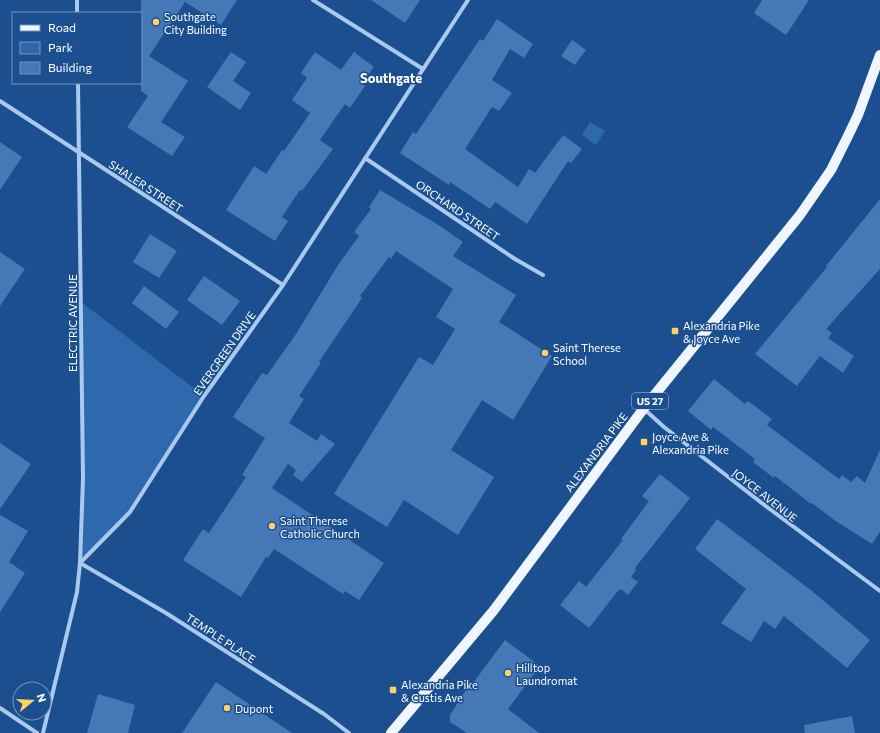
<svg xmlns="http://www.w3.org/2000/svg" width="880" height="733" font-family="Commissioner,sans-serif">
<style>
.green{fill:#2e69ad}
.building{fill:#4478b7}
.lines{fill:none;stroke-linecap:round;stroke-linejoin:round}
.street{stroke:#a9c9ee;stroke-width:4}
.primary{stroke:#f0f6ff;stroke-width:10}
.poi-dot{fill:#ffd166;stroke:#1b4f8f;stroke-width:1.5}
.labels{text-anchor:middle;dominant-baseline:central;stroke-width:3;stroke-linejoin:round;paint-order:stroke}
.shield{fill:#1b4f8f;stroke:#bbcadd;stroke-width:1}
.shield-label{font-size:10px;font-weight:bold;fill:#fff}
.poi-label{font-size:11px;fill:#fff;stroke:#1b4f8f;text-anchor:start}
.street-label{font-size:11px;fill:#fff;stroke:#1b4f8f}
.quarter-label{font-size:13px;font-weight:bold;fill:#fff;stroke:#1b4f8f}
</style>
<rect width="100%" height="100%" fill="#1b4f8f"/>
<g class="green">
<path d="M590,122L605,131L596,145L582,135Z"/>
<path d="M80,301L204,396L130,512L80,563L83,478Z"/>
</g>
<g class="building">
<path d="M141,0H237L221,25L185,2L149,56L188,81L161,122L185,137L172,156L127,127L148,96L141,91Z"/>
<path d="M371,0H420L405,23Z"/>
<path d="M762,0H809L786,35L754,13Z"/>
<path d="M497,19L533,44L524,58L510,49L492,80L512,93L499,111L492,107L465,149L518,187L529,169L535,173L563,135L582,149L571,163L568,161L527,224L495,202L490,209L450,182L449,185L400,153L413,132L416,134L480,39L483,41Z"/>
<path d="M572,40L586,50L575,65L561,56Z"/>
<path d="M231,52L246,62L233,81L251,93L240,110L207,87Z"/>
<path d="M315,52L341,70L354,52L374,67L361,84L365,86L350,108L345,104L320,140L333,149L302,191L300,190L282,217L288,221L275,241L226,210L254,166L266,174L282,150L284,151L310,113L292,100L307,78L301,73Z"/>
<path d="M0,142L22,157L0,190Z"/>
<path d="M380,190L437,224L463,242L453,256L516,295L499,322L552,356L513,420L482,400L451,450L494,477L458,535L404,500L387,527L334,494L419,357L433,365L455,329L436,317L453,289L396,251L391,259L389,257L360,296L362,298L319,362L321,363L299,396L304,399L289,423L317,441L321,434L335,444L302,482L293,475L296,470L288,464L272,488L384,563L359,600L345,591L343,594L274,549L268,558L266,557L241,597L183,560L203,529L209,533L246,477L242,475L265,438L233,417L262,373L267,375L296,334L338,265L359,236L354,232L371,209L369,207Z"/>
<path d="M880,199V269L826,329L832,333L828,338L854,356L843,373L820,356L797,386L755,354L827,267L826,266Z"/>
<path d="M150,234L177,251L159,278L133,262Z"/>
<path d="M0,252L25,269L0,306Z"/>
<path d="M204,276L240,301L222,325L187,300Z"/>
<path d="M144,286L179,312L166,329L132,303Z"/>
<path d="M714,379L745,404L748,401L772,419L767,425L839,479L842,475L851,482L857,476L865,483L880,450V532L872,544L834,520L812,503L811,504L775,476L774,478L753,462L755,459L713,427L711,430L688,411Z"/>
<path d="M0,443L31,464L0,509Z"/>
<path d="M660,474L690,498L635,568L636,570L631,577L638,582L628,595L621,589L617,592L589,628L560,605L579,581L586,587L623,540L621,539L649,501L642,496Z"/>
<path d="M0,515L28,531L9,562L25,573L0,612Z"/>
<path d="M717,519L812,591L870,640L847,668L784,616L775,629L764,621L751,642L721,623L746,589L695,549Z"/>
<path d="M505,640L540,666L508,709L539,733H467L450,722V715L471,682L473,683Z"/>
<path d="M216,682L292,733H182Z"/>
<path d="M98,694L135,705L128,733H87Z"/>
<path d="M852,716L855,733H805L804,725Z"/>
</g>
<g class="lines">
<g class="street">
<path d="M77,0V13"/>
<path d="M313,0L423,69"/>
<path d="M0,101L283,285"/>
<path d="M365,158L515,259L543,275"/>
<path d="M644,409L664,427L767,507L880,591"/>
<path d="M80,563L130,512L204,396L283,285L468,0"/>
<path d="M80,563L166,613L324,714L349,733"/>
<path d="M0,708L37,733"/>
<path d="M43,733L77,592L80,563L83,478L78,83"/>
</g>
<path class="primary" d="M391,733L494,610L644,408L800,215L831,170L848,136L858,115L880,55"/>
</g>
<g class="poi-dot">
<circle cx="156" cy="22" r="4"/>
<rect x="671" y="327" width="8" height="8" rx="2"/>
<circle cx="545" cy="353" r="4"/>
<rect x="640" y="438" width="8" height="8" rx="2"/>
<circle cx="272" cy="526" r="4"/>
<circle cx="508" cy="673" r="4"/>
<rect x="389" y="686" width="8" height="8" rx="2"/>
<circle cx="227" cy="708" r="4"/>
</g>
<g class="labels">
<rect class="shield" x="632" y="393" width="36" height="16" rx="3"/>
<g class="shield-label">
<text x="650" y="401">US 27</text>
</g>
<g class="poi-label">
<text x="164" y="16">Southgate<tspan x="164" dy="13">City Building</tspan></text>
<text x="683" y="325">Alexandria Pike<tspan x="683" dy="13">&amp; Joyce Ave</tspan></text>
<text x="553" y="347">Saint Therese<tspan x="553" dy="13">School</tspan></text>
<text x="652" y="436">Joyce Ave &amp;<tspan x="652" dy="13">Alexandria Pike</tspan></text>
<text x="280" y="520">Saint Therese<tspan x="280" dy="13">Catholic Church</tspan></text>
<text x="516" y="667">Hilltop<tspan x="516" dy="13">Laundromat</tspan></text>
<text x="401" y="684">Alexandria Pike<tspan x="401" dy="13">&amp; Custis Ave</tspan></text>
<text x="235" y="708">Dupont</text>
</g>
<g class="street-label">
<text transform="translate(146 186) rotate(33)">SHALER STREET</text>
<text transform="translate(458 210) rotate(34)">ORCHARD STREET</text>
<text transform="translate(72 323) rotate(-90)">ELECTRIC AVENUE</text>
<text transform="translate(224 353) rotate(-55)">EVERGREEN DRIVE</text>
<text transform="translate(596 452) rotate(-53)">ALEXANDRIA PIKE</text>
<text transform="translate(765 495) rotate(38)">JOYCE AVENUE</text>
<text transform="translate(221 638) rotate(33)">TEMPLE PLACE</text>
</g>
<g class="quarter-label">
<text x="391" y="78">Southgate</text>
</g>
</g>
<rect x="12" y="12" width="130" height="72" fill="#1b4f8f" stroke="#7695bc"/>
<rect x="20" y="25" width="20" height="6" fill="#f0f6ff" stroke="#7695bc"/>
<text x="48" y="32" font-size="12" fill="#ffffff">Road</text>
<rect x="20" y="42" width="20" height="12" fill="#2e69ad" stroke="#7695bc"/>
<text x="48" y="52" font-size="12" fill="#ffffff">Park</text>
<rect x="20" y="62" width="20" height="12" fill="#4478b7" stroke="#7695bc"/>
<text x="48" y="72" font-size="12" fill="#ffffff">Building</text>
<g transform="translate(32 701) rotate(72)"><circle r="19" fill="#1b4f8f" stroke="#7695bc"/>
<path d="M0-3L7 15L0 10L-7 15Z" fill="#ffd166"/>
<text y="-6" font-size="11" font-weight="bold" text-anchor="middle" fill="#ffffff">N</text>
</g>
</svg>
